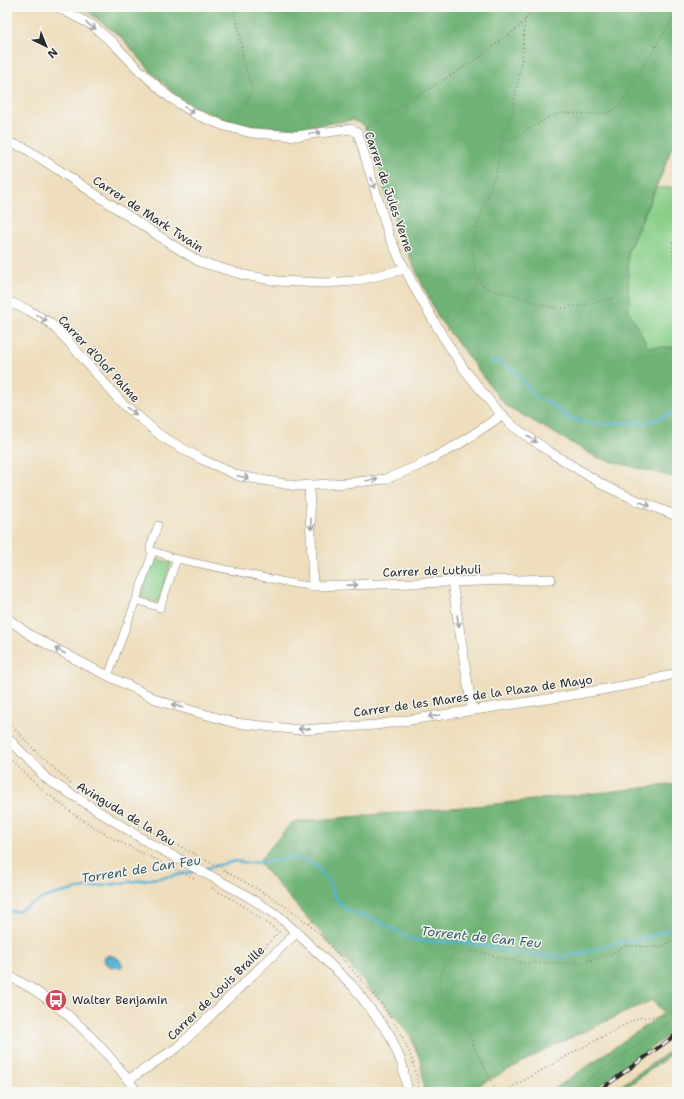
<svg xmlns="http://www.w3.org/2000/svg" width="684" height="1099" font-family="'Shantell Sans',sans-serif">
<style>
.green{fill:#89cf8a;stroke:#5a7d5a}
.forest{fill:#6eb276;stroke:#4c6e50}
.water{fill:#55b3d4;stroke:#406f80}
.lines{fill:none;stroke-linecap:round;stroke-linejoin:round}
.stream{stroke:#55b3d4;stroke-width:2.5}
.pedestrian-casing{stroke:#8c8474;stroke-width:8}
.minor-casing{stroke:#8c8474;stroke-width:10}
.path{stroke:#8c8474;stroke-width:1.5;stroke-dasharray:1 3;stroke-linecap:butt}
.pedestrian{stroke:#fff;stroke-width:7}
.minor{stroke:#fff;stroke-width:9}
.rail-casing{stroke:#2b2b2b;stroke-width:4}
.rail{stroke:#f6f6f2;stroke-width:2.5;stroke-dasharray:8;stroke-linecap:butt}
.oneway{stroke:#a0a0a0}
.labels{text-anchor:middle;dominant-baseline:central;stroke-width:3;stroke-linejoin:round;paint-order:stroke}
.street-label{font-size:12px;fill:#2b2b2b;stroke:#f6f6f2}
.poi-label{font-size:12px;fill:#2b2b2b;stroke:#f6f6f2;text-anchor:start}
.water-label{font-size:13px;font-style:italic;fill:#3a5b66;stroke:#f6f6f2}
</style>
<rect width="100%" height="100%" fill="#f6f6f2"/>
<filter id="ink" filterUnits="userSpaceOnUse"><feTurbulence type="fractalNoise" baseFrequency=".025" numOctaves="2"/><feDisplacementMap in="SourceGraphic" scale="8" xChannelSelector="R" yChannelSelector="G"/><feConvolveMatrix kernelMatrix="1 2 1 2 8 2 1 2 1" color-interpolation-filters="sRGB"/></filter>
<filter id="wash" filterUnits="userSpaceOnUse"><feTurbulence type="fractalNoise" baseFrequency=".012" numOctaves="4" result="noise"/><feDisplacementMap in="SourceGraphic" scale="16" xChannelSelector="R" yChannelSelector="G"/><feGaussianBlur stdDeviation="0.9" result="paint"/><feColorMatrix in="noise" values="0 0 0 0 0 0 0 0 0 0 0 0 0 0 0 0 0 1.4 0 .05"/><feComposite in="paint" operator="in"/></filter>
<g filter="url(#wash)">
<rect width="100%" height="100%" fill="#eedebd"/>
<g class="green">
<path d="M677,187V354L639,348L630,333L622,265L656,188Z"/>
<path d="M154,558L171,563L158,603L140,597Z"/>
</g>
<g class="forest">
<path d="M79,7H677V132L662,174L628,249L629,312L648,347H677V478L598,458L505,405L439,319L408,254L387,201L378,161L364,125L352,120L289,129L234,123L185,103L155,76L121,37L87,11Z"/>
<path d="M677,784V1029L590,1092H550L664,1013L652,1000L557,1044L466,1092H424L421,1062L409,1033L258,862L292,822L496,804Z"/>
<path d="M677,1046V1050L620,1092H612Z"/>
</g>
<path class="water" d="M110,955L118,958L123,965L121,968L111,967L105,963L104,957Z"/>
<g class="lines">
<g class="stream">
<path d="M491,361L504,364L516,373L536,397L551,404L568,418L595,424L648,422L670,414L677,408"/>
<path d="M202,869L236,861L248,863L275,861L289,858L306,860L318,868L329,882L334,896L348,911L383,923L408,938L419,941L468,943L523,953L551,956H565L579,954L620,942L641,939L668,930L677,931"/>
<path d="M7,912L18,911L46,897L78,889L173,876L196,871"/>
</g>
</g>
</g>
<g filter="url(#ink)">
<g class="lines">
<g class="pedestrian-casing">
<g id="pedestrian">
<path d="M153,551L150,550V547L158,525"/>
<path d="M177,559L160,608L136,600L153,551L177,559L295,584L313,586"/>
<path d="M108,676L136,600"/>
</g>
</g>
<g class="minor-casing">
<g id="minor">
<path d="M57,7L92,25L114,44L138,69L169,97L197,115L225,126L252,133L296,136L351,129L358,133L389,236L402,263L418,294L442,335L464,369L495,408L514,427L550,452L605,486L636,500L677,516"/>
<path d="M7,142L25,148L174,246L200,262L244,275L277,281L325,283L354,281L405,269"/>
<path d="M7,301L28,310L50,323L67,340L121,402L161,436L201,459L239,476L297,486L347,483L386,479L420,465L459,444L502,415"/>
<path d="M309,485L313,586L551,579"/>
<path d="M452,582L472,710"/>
<path d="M7,618L30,635L92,668L162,702L235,723L300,730L376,725L567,696L645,682L677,673"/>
<path d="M7,737L47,779L149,843L244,894L280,917L352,985L390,1035L402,1064L408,1092"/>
<path d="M7,975C16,980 25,984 34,990C75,1016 109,1053 137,1092"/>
<path d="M128,1080L178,1047L297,932"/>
</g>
</g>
<g class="path">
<path d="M233,7L239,29L243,58L252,90L246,104L237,119"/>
<path d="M525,19L522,59L512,113L504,129L498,166L471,244L475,268L479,280L483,286L490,290L514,295L557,309L589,304L617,297"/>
<path d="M365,129L477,59L519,27L534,9L538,7"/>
<path d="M501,141L519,135L549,117L561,113L596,114L608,113L619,106L677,12"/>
<path d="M677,241L673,243C672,254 672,260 677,270"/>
<path d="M448,329L479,280"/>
<path d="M7,721L42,758L71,783"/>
<path d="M7,756L39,787L75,815L110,837L195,879"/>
<path d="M139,825C176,844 212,863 248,884C263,892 278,901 292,911C312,925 328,943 344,961C380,1000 413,1037 419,1092"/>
<path d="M212,888L239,903L279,932L218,995"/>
<path d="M496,1092L466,1029L440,992L441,975L445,964L454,955L476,951L522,963H563L586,962L608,955L625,946L663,947L670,941L677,940"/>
<path d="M503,1092L585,1046L638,1018L677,1014"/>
<path d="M570,1092L677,1017"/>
</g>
<use href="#pedestrian" class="pedestrian"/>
<use href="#minor" class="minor"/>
<g class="rail-casing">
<path id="rail" d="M597,1092L677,1034"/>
</g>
<use href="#rail" class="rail"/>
</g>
<defs><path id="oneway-shaft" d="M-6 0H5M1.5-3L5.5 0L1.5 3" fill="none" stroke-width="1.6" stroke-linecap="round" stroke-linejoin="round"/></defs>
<g class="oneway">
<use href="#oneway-shaft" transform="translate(91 26) rotate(34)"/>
<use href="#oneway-shaft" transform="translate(189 110) rotate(33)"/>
<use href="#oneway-shaft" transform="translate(315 133) rotate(-8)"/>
<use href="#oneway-shaft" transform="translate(373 183) rotate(73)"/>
<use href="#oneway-shaft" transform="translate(42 318) rotate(31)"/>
<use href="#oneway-shaft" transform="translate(132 411) rotate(39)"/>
<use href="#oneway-shaft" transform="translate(532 439) rotate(35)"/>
<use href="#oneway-shaft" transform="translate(243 477) rotate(12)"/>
<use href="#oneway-shaft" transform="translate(372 480) rotate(-7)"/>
<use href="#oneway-shaft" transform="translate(645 504) rotate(22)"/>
<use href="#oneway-shaft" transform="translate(311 524) rotate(88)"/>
<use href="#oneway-shaft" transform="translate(352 585) rotate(-1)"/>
<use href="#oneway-shaft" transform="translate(458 621) rotate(81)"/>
<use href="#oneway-shaft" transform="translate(60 651) rotate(-152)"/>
<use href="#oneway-shaft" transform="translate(177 706) rotate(-164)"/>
<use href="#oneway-shaft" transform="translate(434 716) rotate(171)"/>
<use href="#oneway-shaft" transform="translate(304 729) rotate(178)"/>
</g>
</g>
<defs>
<g id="bus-disc" transform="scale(1.15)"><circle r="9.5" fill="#d1495b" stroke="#f6f6f2"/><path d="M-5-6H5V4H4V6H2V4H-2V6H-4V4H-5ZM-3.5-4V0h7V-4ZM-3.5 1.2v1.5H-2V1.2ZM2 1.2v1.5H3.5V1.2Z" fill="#fff"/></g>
</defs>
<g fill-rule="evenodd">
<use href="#bus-disc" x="56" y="1000"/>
</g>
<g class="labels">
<g class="street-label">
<text transform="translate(389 192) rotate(71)">Carrer de Jules Verne</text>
<text transform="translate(148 214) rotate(33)">Carrer de Mark Twain</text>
<text transform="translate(99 359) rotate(47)">Carrer d'Olof Palme</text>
<text transform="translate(432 571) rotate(-2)">Carrer de Luthuli</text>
<text transform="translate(473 696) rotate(-8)">Carrer de les Mares de la Plaza de Mayo</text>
<text transform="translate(126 814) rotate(31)">Avinguda de la Pau</text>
<text transform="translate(216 993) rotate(-44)">Carrer de Louis Braille</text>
</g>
<g class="poi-label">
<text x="72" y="1000">Walter Benjamin</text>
</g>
<g class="water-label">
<text transform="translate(141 869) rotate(-9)">Torrent de Can Feu</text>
<text transform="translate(481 937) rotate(6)">Torrent de Can Feu</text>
</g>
</g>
<rect width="684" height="1099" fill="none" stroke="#f6f6f2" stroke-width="24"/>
<g transform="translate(46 46) rotate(137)" stroke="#f6f6f2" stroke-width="3" paint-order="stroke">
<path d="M0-3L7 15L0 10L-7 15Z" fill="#2b2b2b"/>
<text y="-6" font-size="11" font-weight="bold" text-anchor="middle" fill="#2b2b2b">N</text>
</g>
</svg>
